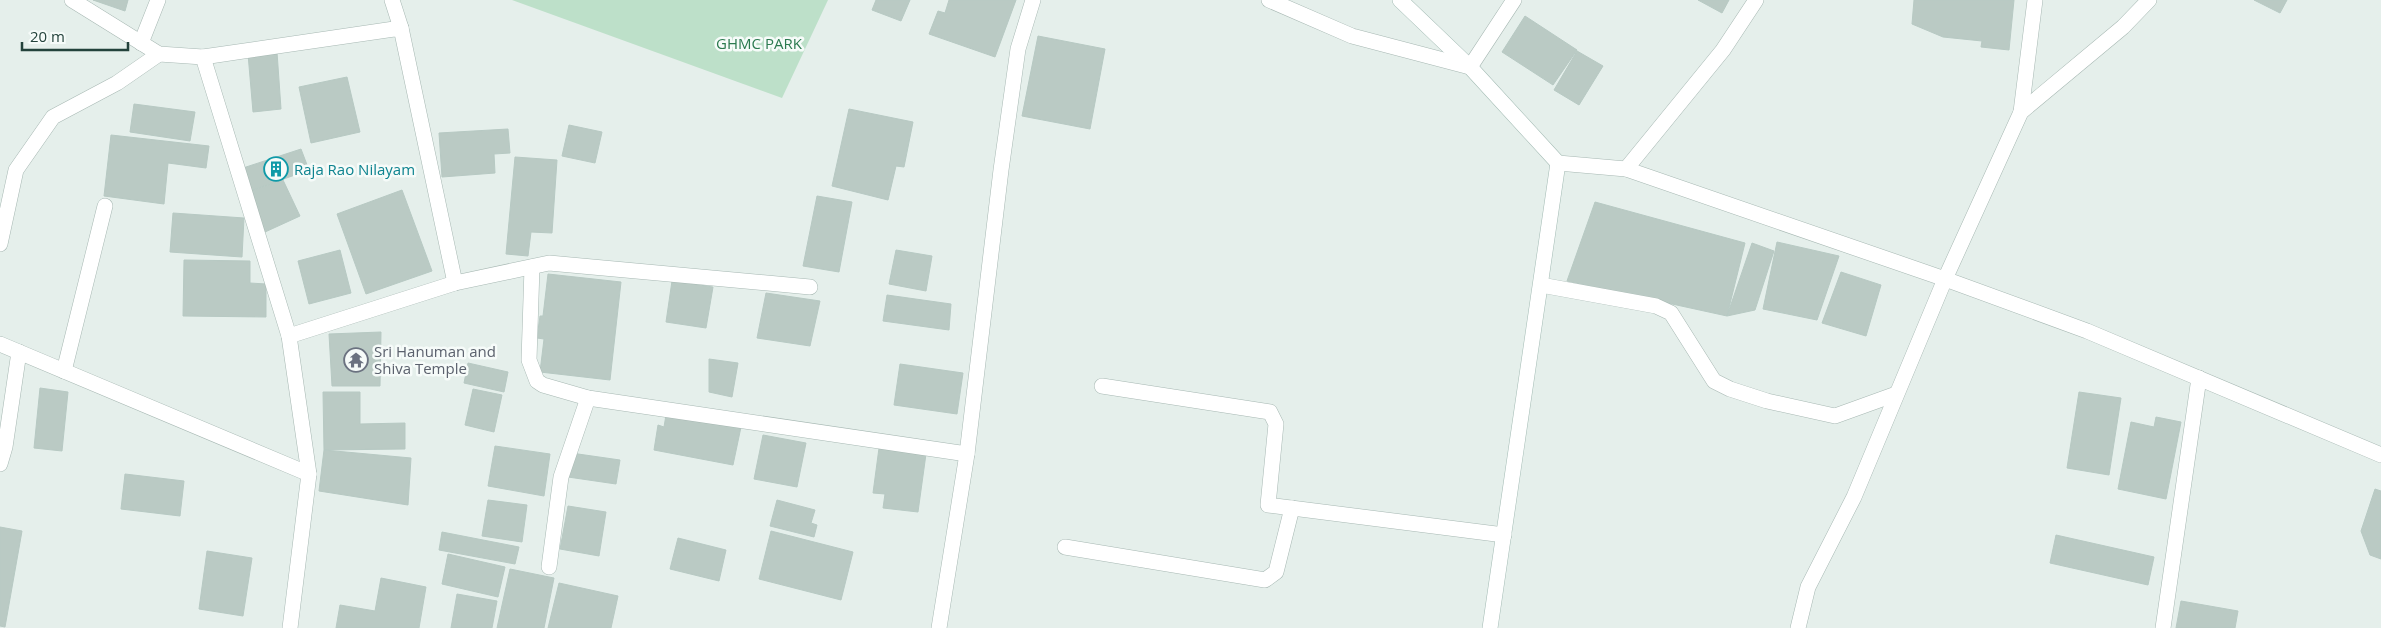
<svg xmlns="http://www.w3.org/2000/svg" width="2381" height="628" font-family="'Open Sans',sans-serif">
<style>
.green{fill:#bde0c9}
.building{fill:#bacac4;stroke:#b7c9c3}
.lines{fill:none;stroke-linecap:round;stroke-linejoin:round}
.lane-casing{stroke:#a7b8b3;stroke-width:16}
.street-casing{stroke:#a7b8b3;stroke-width:16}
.secondary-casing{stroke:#a3bbb4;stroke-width:16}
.lane{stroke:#fff;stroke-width:15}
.street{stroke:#fff;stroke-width:15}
.secondary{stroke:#fff;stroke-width:15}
.labels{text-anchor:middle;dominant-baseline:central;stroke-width:5;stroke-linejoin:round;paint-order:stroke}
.park-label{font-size:15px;fill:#2b7a4f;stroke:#f6fbf9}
.culture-label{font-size:15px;fill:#0d838f;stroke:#f6fbf9;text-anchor:start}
.worship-label{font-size:15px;fill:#5b616d;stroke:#f6fbf9;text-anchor:start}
</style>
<rect width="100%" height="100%" fill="#e5efeb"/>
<path class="green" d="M512,0H828L782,98Z"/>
<g class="building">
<path d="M93,0H128L125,11Z"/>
<path d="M876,0H910L901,21L872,10Z"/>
<path d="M949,0H1016L995,57L929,34L938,11L945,13Z"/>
<path d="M1698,0H1729L1722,13Z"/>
<path d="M1914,0H2014L2009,50L1981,47L1982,41L1943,37L1912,24Z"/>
<path d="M2254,0H2287L2280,13Z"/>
<path d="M1525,16L1577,50L1553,85L1502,52Z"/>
<path d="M1038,36L1105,49L1090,129L1022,116Z"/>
<path d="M1577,51L1603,66L1579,105L1554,90Z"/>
<path d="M277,52L281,109L253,112L248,54Z"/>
<path d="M347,77L360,132L311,143L299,87Z"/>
<path d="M134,104L195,112L190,141L130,132Z"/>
<path d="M849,109L913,122L904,167L896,166L888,200L832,186Z"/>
<path d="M569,125L602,132L595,163L562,156Z"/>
<path d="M508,129L510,153L494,154L495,173L442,177L439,133Z"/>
<path d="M111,135L209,146L206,168L168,163L164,204L104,196Z"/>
<path d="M301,149L309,170L250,191L243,168Z"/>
<path d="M515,157L557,160L552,233L531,232L528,256L506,254Z"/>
<path d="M283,180L300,216L265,232L250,191Z"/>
<path d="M402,190L432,271L366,294L337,214Z"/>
<path d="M817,196L852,202L839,272L803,266Z"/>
<path d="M1595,202L1745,243L1727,316L1567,281Z"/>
<path d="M173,213L244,218L242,257L170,252Z"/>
<path d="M1777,242L1839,256L1817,320L1763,309Z"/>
<path d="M1752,243L1774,251L1755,310L1727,316Z"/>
<path d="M340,250L351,293L309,304L298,261Z"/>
<path d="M896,250L932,256L926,291L889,284Z"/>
<path d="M184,260L250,261V283L266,284V317L183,316Z"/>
<path d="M1841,272L1881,285L1866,336L1822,323Z"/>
<path d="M548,274L621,282L610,380L540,372L544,339L537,338L540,316H543Z"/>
<path d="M672,281L713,287L706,328L666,322Z"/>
<path d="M766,293L820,301L810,346L757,338Z"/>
<path d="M887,295L951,304L949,330L883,321Z"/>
<path d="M381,332L380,386H332L329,334Z"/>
<path d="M709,359L738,363L732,397L709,392Z"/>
<path d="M468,363L508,372L504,392L464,383Z"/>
<path d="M900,364L963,373L957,414L894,405Z"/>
<path d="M40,388L68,392L62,451L34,448Z"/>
<path d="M473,389L502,395L494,432L465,425Z"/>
<path d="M323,392H360V424L405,423V449L324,450Z"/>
<path d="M2079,392L2121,398L2109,475L2067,468Z"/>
<path d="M666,415L741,427L733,465L654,450L658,425L664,427Z"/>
<path d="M2156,417L2181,422L2166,499L2118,489L2131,422L2154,427Z"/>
<path d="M763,435L806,443L797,487L754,479Z"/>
<path d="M495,446L550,454L544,496L488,486Z"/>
<path d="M879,448L926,454L918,512L883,508L885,494L873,493Z"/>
<path d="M324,450L411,458L408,505L319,491Z"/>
<path d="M571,453L620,460L616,484L568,477Z"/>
<path d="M125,474L184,481L180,516L121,509Z"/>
<path d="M2375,489L2381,491V559L2370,555L2361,531Z"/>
<path d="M488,500L527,505L522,542L482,536Z"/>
<path d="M777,500L815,510L811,523L817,525L814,537L770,526Z"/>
<path d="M568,506L606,512L599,556L560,549Z"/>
<path d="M0,527L22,531L5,627L0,626Z"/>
<path d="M771,531L853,552L841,600L759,579Z"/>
<path d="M442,532L519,547L515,564L439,550Z"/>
<path d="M2056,535L2154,557L2148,585L2050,563Z"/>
<path d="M678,538L726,550L719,581L670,569Z"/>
<path d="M207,551L252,558L243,616L199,609Z"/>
<path d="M448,554L505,567L498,597L442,584Z"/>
<path d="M510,569L554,578L544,628H497Z"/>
<path d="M381,578L426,587L419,628H336L340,605L375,611Z"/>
<path d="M559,583L618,596L611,628H548Z"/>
<path d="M457,594L497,601L492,628H451Z"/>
<path d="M2181,601L2238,611L2235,628H2176Z"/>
</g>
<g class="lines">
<g class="lane-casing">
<g id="lane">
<path d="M1102,386L1270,412L1276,424L1268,505L1504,535"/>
<path d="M1065,547L1265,580L1276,572L1292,508"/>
</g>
</g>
<g class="street-casing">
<g id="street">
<path d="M72,0L159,54L203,57L289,336L309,474L290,628"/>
<path d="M392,0L401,28"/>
<path d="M1269,0L1352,36L1470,67L1514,0"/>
<path d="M141,43L158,0"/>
<path d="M203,57L401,28L455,283"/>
<path d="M2021,112L2035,0"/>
<path d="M1558,163L1626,169L1945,279L2087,331L2381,455"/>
<path d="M1626,169L1723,50L1756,0"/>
<path d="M0,244L16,170L53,117L117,83L159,54"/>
<path d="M532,267L529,360L537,381L543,385L588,398L967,454"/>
<path d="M1541,285L1656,306L1671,313L1714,381L1730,389L1767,401L1835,416L1896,394"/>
<path d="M289,336L455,283L549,263L810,287"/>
<path d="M0,344L309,474"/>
<path d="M64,371L105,206"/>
<path d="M0,464L5,447L19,352"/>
<path d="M549,567L561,477L588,398"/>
<path d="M939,628L967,454L1001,170L1018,49L1033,0"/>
<path d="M1798,628L1808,587L1854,497L1945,279L2021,112L2123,27L2149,0"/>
<path d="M2163,628L2199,378"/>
</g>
</g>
<g class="secondary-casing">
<path id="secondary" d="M1400,0L1470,67L1558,163L1490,628"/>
</g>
<use href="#lane" class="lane"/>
<use href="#street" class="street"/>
<use href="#secondary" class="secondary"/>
</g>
<defs>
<g id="building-ring" transform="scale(1.25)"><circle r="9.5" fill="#f6fbf9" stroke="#0f9aa8" stroke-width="1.5"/><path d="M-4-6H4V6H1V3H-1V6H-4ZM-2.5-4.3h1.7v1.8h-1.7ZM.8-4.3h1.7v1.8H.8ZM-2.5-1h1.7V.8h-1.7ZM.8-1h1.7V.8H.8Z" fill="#0f9aa8"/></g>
<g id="temple-ring" transform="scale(1.25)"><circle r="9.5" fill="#f6fbf9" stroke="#6b7280" stroke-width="1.5"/><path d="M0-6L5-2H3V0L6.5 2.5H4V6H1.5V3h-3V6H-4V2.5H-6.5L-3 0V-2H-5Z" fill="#6b7280"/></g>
</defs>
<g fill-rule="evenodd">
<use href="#building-ring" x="276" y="169"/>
<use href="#temple-ring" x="356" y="360"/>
</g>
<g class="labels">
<g class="park-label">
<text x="759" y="43">GHMC PARK</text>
</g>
<g class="culture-label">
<text x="294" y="169">Raja Rao Nilayam</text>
</g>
<g class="worship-label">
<text x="374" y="351">Sri Hanuman and<tspan x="374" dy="17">Shiva Temple</tspan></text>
</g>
</g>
<path d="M22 42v8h106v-8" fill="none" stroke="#23423b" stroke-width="2.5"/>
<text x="30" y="42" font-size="15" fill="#23423b" stroke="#f6fbf9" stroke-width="4" paint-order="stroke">20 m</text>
</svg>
